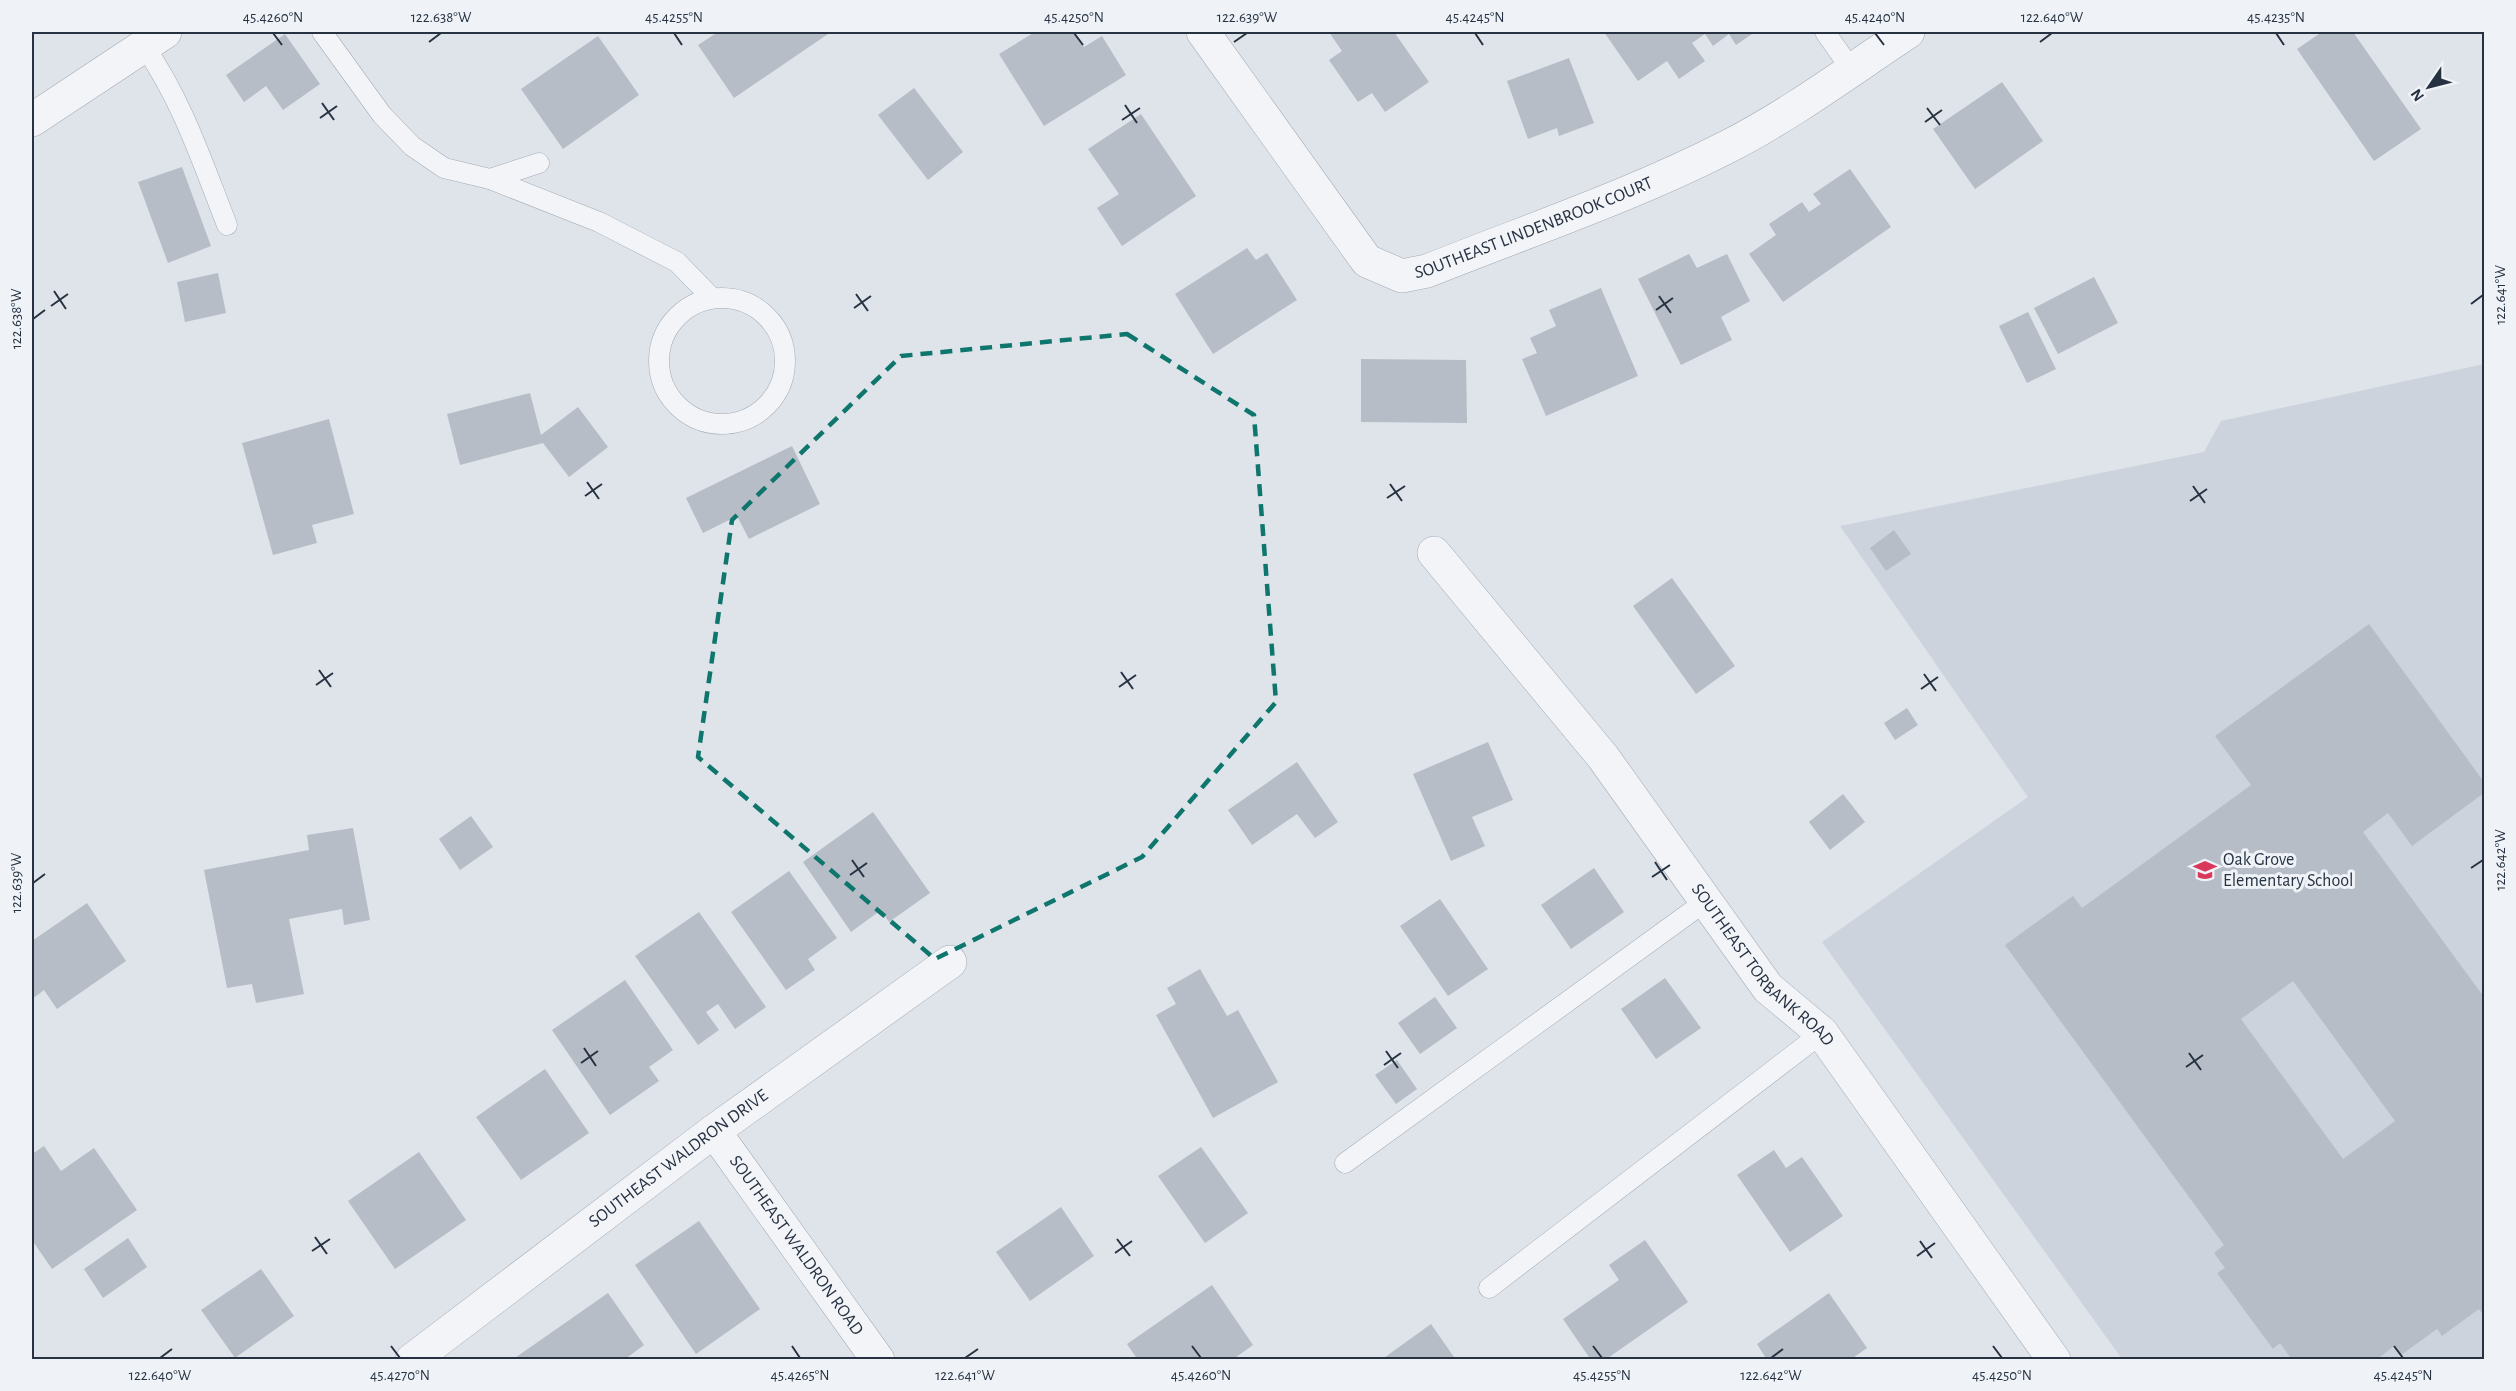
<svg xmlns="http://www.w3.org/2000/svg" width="2516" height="1391" font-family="'Alegreya Sans',sans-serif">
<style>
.built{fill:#cdd3dc}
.building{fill:#b6bdc7;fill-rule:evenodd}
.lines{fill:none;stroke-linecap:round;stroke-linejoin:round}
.lane-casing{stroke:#a4abb4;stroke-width:21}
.street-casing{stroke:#a4abb4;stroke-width:34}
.lane{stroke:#f2f4f8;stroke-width:20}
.street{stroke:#f2f4f8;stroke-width:33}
.marked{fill:none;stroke:#0f766e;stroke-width:4.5;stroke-dasharray:12 8;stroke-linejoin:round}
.ticks{fill:none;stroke:#263242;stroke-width:2}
.labels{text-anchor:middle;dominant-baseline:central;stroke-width:6;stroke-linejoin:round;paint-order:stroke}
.street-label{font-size:18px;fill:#263242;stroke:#eff3f7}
.poi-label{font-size:18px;fill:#263242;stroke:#eff3f7;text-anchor:start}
.neatline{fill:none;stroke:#263242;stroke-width:2}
.ticks-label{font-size:15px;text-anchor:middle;fill:#263242}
</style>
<rect width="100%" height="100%" fill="#dfe4ea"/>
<path class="built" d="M2484,364V1359H2122L1822,942L2028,797L1840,526L2204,452L2221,421Z"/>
<g class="building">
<path d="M718,32H827L828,34L734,98L698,45Z"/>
<path d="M1035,32H1074L1084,47L1102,36L1126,75L1044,126L999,54Z"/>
<path d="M1329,32H1394L1429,82L1385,112L1372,93L1358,102L1329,60L1342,51Z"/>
<path d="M1604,32H1755L1736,45L1729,34L1713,46L1705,34L1692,43L1705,61L1679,79L1667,61L1638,81Z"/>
<path d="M2322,32H2353L2421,129L2374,161L2297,49Z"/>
<path d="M285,34L320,84L283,110L266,86L244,102L226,75Z"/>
<path d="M598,36L639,95L563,149L521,89Z"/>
<path d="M1569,58L1594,123L1559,136L1557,128L1528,139L1507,81Z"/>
<path d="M2002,82L2043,141L1975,189L1933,129Z"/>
<path d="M914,88L963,152L928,180L878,115Z"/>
<path d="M1141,114L1196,196L1122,246L1097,208L1119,194L1088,149Z"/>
<path d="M182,167L211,246L168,263L138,182Z"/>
<path d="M1850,169L1891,227L1783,302L1749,254L1776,235L1769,224L1802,202L1809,212L1821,204L1813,194Z"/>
<path d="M1247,248L1256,260L1267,253L1297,300L1213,354L1175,294Z"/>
<path d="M1689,254L1697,268L1727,254L1750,301L1721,317L1732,340L1681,365L1638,279Z"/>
<path d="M218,273L226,313L185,322L177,282Z"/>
<path d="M2094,277L2118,323L2058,354L2034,308Z"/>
<path d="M1601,288L1638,376L1546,416L1522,359L1537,353L1530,338L1556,326L1549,310Z"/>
<path d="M2028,312L2056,369L2027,383L1999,326Z"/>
<path d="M1361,359L1466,360L1467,423L1361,422Z"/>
<path d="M530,393L541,435L578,407L608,447L569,477L543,443L460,465L447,414Z"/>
<path d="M329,419L354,514L312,525L317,543L273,555L242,443Z"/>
<path d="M792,446L820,504L749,539L737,516L703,533L686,498Z"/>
<path d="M1894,530L1911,554L1886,571L1870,548Z"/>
<path d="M1672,578L1735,666L1696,694L1633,606Z"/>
<path d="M2369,624L2484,782V793L2412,846L2388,813L2363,832L2484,997V1311L2482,1313L2479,1309L2442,1336L2437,1329L2401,1355L2394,1346L2376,1360H2292L2280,1343L2273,1349L2217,1273L2225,1268L2214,1253L2224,1245L2005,945L2073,896L2082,908L2251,785L2215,736ZM2293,981L2395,1121L2343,1159L2241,1019Z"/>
<path d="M1907,708L1918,725L1895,740L1884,723Z"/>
<path d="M1488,742L1513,800L1472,817L1485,846L1451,861L1413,774Z"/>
<path d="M1297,762L1338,822L1315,838L1297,814L1252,845L1228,810Z"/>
<path d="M1843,794L1865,822L1830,850L1809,822Z"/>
<path d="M873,812L930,893L889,922L881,910L851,932L803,862Z"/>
<path d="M471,816L493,847L460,870L439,839Z"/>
<path d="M353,828L370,920L344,925L342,909L289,919L304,994L256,1003L252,984L227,988L204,870L309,850L307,835Z"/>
<path d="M1594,868L1624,912L1571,949L1541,905Z"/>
<path d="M789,871L837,938L808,959L815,970L786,990L731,912Z"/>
<path d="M1440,899L1488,969L1448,996L1400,926Z"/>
<path d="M87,903L126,961L57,1009L44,990L32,999V941Z"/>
<path d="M699,912L766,1007L735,1029L718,1004L706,1012L719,1030L698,1045L635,956Z"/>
<path d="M1200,969L1227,1016L1238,1010L1278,1082L1213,1118L1156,1015L1176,1004L1167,988Z"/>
<path d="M1665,978L1701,1028L1656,1059L1621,1009Z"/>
<path d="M625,980L673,1050L649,1067L659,1081L610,1115L552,1030Z"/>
<path d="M1435,997L1457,1028L1420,1054L1398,1023Z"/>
<path d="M1397,1060L1417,1089L1396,1104L1375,1075Z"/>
<path d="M545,1069L589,1133L521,1180L476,1117Z"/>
<path d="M44,1146L61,1171L94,1148L137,1210L52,1269L32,1240V1154Z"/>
<path d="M1201,1147L1248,1213L1205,1243L1158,1176Z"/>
<path d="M1774,1150L1786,1168L1802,1157L1843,1216L1790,1252L1737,1175Z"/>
<path d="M419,1152L466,1220L395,1269L348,1201Z"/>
<path d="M1061,1207L1094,1256L1030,1301L996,1252Z"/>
<path d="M699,1221L760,1309L696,1354L635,1265Z"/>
<path d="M128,1238L147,1267L103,1298L84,1269Z"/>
<path d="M1645,1240L1688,1302L1605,1360H1591L1563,1319L1619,1280L1609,1265Z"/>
<path d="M261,1269L294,1316L235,1358L201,1310Z"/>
<path d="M1212,1285L1253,1345L1232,1360H1138L1127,1344Z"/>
<path d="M608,1293L644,1345L624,1360H512Z"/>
<path d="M1829,1293L1867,1348L1850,1360H1767L1757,1344Z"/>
<path d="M1431,1324L1456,1360H1381Z"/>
</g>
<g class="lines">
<g class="lane-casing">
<g id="lane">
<path d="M322,32L382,115L412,146L444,168L490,179L539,163"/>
<path d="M1825,32L1851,69"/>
<path d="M144,46C182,100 203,164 227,225"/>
<path d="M490,179L599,222L677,262L712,298"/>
<circle cx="722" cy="361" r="63"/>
<path d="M1345,1163L1706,901"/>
<path d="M1489,1288L1822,1033"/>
</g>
</g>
<g class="street-casing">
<g id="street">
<path id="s1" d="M1203,32L1367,261L1402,276L1427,271C1527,231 1631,196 1727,147C1790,115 1849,71 1908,32"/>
<path d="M32,120L165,32"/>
<path id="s2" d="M1434,553L1603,757L1768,988L1822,1033L2054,1360"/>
<path id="s3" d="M714,1131L878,1360"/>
<path id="s4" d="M412,1360L714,1131L950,962"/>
</g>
</g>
<use href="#lane" class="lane"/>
<use href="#street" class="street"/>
</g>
<path class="marked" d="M1127,334L1254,415L1276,702L1142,857L935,959L698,757L732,520L901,356Z"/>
<path class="ticks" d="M273,33L282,45M674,33L682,45M1074,33L1083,45M1475,33L1483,45M1875,33L1884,45M2276,33L2284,45M429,42L441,33M1234,42L1247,33M2040,42L2052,33M322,103L334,120M1125,105L1137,123M1927,108L1940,125M320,118L337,106M1122,120L1140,108M1925,122L1942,110M54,291L66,309M856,294L868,311M1659,296L1671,313M2471,304L2483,295M51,306L68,294M854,308L871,296M1656,310L1673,298M33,319L45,310M587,482L599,499M1390,484L1402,501M2193,486L2205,503M585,496L602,484M1387,498L1405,486M2190,501L2207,489M319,670L331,687M1121,672L1133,689M1924,674L1936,691M316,685L333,673M1119,687L1136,675M1921,689L1938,677M852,860L864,877M1655,862L1667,880M2471,868L2483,860M850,875L867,863M1652,877L1670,865M33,883L45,874M584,1048L596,1066M1386,1051L1398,1068M2189,1053L2201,1070M581,1063L598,1051M1384,1065L1401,1053M2186,1067L2203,1055M315,1237L327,1254M1117,1239L1130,1256M1920,1241L1932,1258M312,1251L330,1239M1115,1253L1132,1241M1917,1256L1935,1243M391,1346L400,1358M792,1346L800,1358M1192,1346L1201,1358M1593,1346L1602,1358M1993,1346L2002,1358M2394,1346L2403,1358M160,1358L172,1349M965,1358L978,1349M1771,1358L1783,1349"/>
<defs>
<g id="school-bare" transform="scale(1.8)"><path d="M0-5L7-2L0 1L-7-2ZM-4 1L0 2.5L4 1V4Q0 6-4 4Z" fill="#da385b" stroke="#eff3f7" stroke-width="2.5" paint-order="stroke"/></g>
</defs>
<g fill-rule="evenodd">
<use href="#school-bare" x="2205" y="870"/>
</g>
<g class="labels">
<g class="street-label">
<text stroke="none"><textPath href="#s1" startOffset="460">SOUTHEAST LINDENBROOK COURT</textPath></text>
<text stroke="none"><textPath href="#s2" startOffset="528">SOUTHEAST TORBANK ROAD</textPath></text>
<text stroke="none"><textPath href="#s4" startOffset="334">SOUTHEAST WALDRON DRIVE</textPath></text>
<text stroke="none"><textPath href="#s3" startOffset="141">SOUTHEAST WALDRON ROAD</textPath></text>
</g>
<g class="poi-label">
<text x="2223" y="860">Oak Grove<tspan x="2223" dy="21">Elementary School</tspan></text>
</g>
</g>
<rect width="2516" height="1391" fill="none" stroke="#eff3f7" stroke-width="66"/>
<g transform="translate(2429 87) rotate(235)" stroke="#eff3f7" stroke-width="4.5" paint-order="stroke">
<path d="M0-4.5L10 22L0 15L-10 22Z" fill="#263242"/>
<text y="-9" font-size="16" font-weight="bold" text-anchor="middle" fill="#263242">N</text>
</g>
<rect x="33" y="33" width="2450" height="1325" class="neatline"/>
<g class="ticks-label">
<text x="273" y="22">45.4260°N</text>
<text x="441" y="22">122.638°W</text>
<text x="674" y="22">45.4255°N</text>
<text x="1074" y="22">45.4250°N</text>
<text x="1247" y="22">122.639°W</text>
<text x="1475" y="22">45.4245°N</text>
<text x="1875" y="22">45.4240°N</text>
<text x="2052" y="22">122.640°W</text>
<text x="2276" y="22">45.4235°N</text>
<text transform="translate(2500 295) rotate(-90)" y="5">122.641°W</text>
<text transform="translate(16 319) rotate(-90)" y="5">122.638°W</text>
<text transform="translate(2500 860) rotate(-90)" y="5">122.642°W</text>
<text transform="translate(16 883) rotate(-90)" y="5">122.639°W</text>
<text x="160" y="1380">122.640°W</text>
<text x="400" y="1380">45.4270°N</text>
<text x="800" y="1380">45.4265°N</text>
<text x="965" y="1380">122.641°W</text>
<text x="1201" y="1380">45.4260°N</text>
<text x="1602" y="1380">45.4255°N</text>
<text x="1771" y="1380">122.642°W</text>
<text x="2002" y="1380">45.4250°N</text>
<text x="2403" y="1380">45.4245°N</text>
</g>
</svg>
